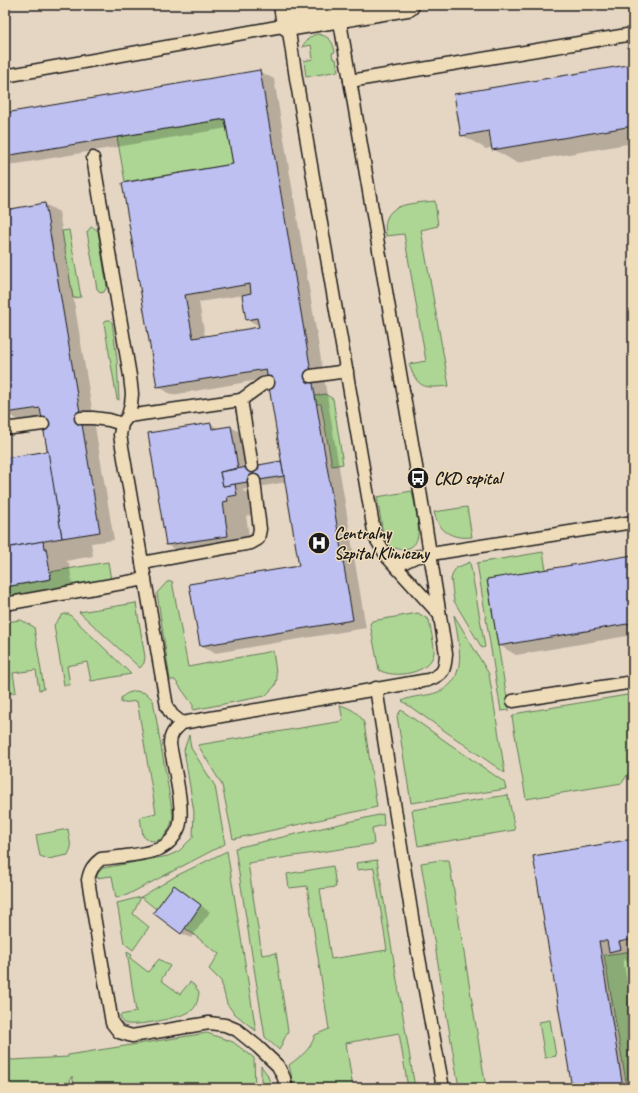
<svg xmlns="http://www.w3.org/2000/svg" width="638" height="1093" font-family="Caveat,sans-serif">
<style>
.green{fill:#add694;stroke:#647958}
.shadow{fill:#0003;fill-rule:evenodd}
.building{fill:#bec0f2;stroke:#1c1c1c;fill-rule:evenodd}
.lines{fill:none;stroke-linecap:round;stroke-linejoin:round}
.lane-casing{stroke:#1c1c1c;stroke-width:15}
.street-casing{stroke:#1c1c1c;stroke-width:25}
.lane{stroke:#efdcb9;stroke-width:12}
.street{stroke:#efdcb9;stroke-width:22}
.labels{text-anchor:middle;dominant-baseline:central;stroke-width:3;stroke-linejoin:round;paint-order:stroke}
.poi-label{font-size:17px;font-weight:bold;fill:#1c1c1c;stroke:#efdcb9;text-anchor:start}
</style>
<rect width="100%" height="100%" fill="#e5d6c4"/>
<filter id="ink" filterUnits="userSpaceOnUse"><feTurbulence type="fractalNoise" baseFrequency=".025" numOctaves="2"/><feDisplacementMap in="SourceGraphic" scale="8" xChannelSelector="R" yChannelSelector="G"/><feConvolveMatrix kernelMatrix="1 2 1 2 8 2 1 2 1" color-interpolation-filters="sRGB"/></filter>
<g filter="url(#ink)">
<g class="green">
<path d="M297,5H323C316,13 304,13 297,5Z"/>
<path d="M317,34C329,36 333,41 335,52L332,53L333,59H336L338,71L306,77L304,61L313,59L311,45L302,47C306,40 310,36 317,34Z"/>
<path d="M225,119L233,164L125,182L117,137Z"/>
<path d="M435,201L438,226L421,230L449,386C425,388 418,390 409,364L426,361L404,234L386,236C380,202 410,204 435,201Z"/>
<path d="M91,227H93L98,231L107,287L104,292L101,293L97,289L87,232Z"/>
<path d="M69,230L81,297L73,298L62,231Z"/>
<path d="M107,320H110L112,322L117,359L119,400L117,399L104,323L105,321Z"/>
<path d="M325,394L333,399L343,464L332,466L321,404H316L315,396Z"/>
<path d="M412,491C416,514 432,559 390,547L384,539L377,497Z"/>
<path d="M467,507L472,537C452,539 439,532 434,512Z"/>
<path d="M543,552L546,570L487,580L509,710L501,711L477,563Z"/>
<path d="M108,562L111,580L5,598V587L51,579L50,572Z"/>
<path d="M470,562L485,647L482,648L454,601L451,579L453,573L456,568Z"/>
<path d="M172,581L188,667L273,651L277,679L275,686L265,696L193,710V705L175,680H170L157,593L167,582Z"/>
<path d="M136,603L145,657L144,663L140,668L79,612Z"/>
<path d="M418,613L429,620C430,627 435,647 434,653C430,674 394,679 379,670L371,629L370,624L372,621Z"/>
<path d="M65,614H69L131,674L91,681L87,662L67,666L70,685H64L54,625L62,615Z"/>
<path d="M454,615L489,674L505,773L402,701C413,695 426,697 438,692C470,680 458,641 454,615Z"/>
<path d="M21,620L34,627L44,689L39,690L36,670L13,673L16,692L5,694V622Z"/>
<path d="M136,691L146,693L153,700L173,815C172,829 159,851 143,836L140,817L156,813L137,701L121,703V698C126,693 130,692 136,691Z"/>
<path d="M633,694V768H632L622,783L526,799L512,717L519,713Z"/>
<path d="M340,705C350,708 360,713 364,723L377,807L233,839L222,785L198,745L343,721Z"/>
<path d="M401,710L504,782L506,789L411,803L397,716Z"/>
<path d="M189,735L191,748L215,786L225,844L127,895L116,898L112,876L96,878L98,873L103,868L168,856L179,851L193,837L194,812L184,750Z"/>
<path d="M508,795L515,830L418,846L412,810Z"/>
<path d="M383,814L384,825L372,828L374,844L248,863L262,955L276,953L288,1031L279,1050L265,1037L235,848Z"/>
<path d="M68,829L71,848L68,855L48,859L40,856L36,835Z"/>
<path d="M227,851L256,1031L234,1013L227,1004L221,981L209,969L219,954L185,928L201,905L174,885L156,909L141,897L133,914L149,927L133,950L124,943L117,903L141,897L176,876Z"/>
<path d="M377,860L415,1088H408L399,1033L346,1043L353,1088H294L289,1065C302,1055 310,1051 315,1035L329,1029L307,886L289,888L287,874L333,866L336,887L320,889L331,959L387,950L374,868L357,870L356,863Z"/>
<path d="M441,860H449L486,1088H459L421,863Z"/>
<path d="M633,951V1086L627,1087L604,955Z"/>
<path d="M127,952L132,955L130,958L148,972L159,959L170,966L161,980L180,994L190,982L194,985L199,992C198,999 197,1007 191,1011C183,1017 132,1028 124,1023C121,1021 121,1019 120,1015L136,1012Z"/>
<path d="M550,1020L556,1056L545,1058L539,1022Z"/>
<path d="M207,1033L233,1042L254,1058L255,1088H75L72,1076L70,1079L72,1088H5V1055L12,1060L68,1057V1055Z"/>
<path d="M261,1066L267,1074L272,1088H261Z"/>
</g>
<g class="shadow">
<path d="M633,65V143L517,163L493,149V147L486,149L462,135Z"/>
<path d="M259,71L274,79L366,628L215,653L201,645L300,566L286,482L242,490L258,499L260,508L250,510L251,515L246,516L251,549L191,559L167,545L149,434L211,424L219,429L231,427L254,441L259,466L281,462L283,463L269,378L172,395L158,386L123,184L234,165L228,128L5,166V114ZM243,295L247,319L259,326L260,328L205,337L199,302Z"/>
<path d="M45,204L59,212L114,540L91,543L93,556L66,561L69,563L74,593L21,602L5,593V459L49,452L43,417L20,421L6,413L5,405V211Z"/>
<path d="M633,556V635L516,655L499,645Z"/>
<path d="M633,840V965L623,959L633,1019V1088H573L534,857Z"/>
<path d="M174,886L210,912L191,938L181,933Z"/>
</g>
<g class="building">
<path d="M633,64V126L492,150L489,131L461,136L454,94Z"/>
<path d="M260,70L353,620L200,646L189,584L299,566L266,369L157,387L122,183L233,164L225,119L5,156V113ZM250,284L251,293L242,295L246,320L257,318L259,327L193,338L185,295Z"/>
<path d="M45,203L100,532L62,538L40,408L5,413V210Z"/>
<path d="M211,423L212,429L231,426L238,468L220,472L223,486L235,484L237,495L227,497L228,501L223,502L228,536L166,545L148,433Z"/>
<path d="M48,451L62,538L5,548V458Z"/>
<path d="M281,461L284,476L223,486L220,472Z"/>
<path d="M43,541L44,548H46L51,579L5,587V554H7L6,548Z"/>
<path d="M633,555V623L498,646L487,579Z"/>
<path d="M633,839V939L619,942L621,949L609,952L607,941H599L623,1088H572L533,856Z"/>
<path d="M174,885L201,905L181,934L153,913Z"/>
</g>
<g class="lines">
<g class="lane-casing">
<g id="lane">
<path d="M5,76L288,25L296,78L375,537L388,558L439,614"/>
<path d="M350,81L633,34"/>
<path d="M93,158L130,376L132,394L131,404L128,416L122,424L120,435L162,678L167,707L172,715L182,723L428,680C444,674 445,670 446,654L418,478L339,16"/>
<path d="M311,376L347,371"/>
<path d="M241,400L263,384L268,383"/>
<path d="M128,416L241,400L252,466"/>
<path d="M81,418H93L109,420L122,424"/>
<path d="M5,427L12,428L43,424"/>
<path d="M142,563L251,543L258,539L260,529L254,481"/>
<path d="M396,566L415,557L431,554L633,522"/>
<path d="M5,604L145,579"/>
<path d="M376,688L415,936L443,1088"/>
<path d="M513,701L633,682"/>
<path d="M182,723C175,729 170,734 170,744C173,764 185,809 179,827C175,837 168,845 159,849C145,855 116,857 101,859C93,865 90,870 88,880L112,1023L119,1032L132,1036L209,1023L225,1025L237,1030L258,1047L278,1066L284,1078L286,1088"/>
</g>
</g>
<g class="street-casing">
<path id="street" d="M285,5L288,25L408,5"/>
</g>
<use href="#lane" class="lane"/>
<use href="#street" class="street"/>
</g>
</g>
<defs>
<g id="bus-disc" transform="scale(1.15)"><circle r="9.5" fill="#1c1c1c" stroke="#efdcb9"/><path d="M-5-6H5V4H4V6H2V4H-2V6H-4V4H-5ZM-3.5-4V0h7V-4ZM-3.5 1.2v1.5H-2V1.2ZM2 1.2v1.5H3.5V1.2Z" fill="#fff"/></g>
<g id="hospital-disc" transform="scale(1.15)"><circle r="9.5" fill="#1c1c1c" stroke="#efdcb9"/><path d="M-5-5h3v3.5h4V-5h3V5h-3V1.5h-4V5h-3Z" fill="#fff"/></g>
</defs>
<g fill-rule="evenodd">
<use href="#bus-disc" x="418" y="478"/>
<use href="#hospital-disc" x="319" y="543"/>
</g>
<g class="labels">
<g class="poi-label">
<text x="434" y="478">CKD szpital</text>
<text x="334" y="533">Centralny<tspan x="334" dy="20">Szpital Kliniczny</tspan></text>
</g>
</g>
<rect width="638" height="1093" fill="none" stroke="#efdcb9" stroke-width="20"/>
<rect x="10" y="10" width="618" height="1073" fill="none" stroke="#1c1c1c" stroke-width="1.5" filter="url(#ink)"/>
</svg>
